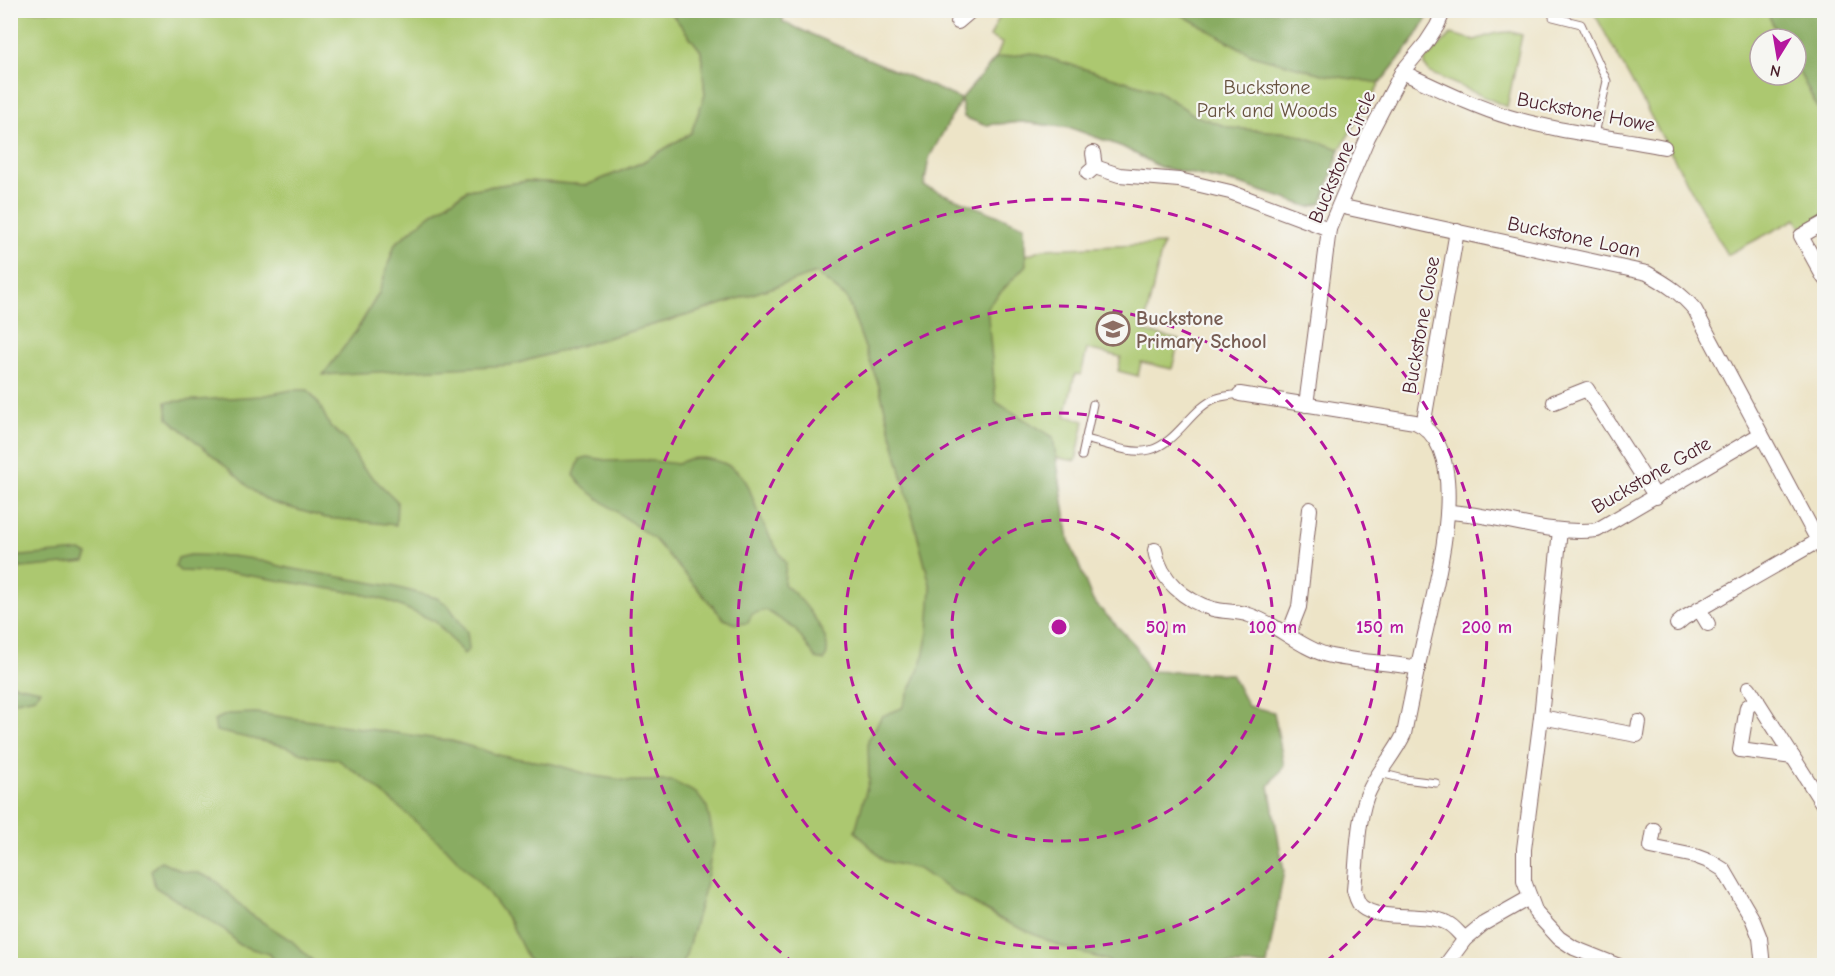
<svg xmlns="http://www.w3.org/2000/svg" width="1835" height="976" font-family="'Comic Neue',sans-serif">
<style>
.green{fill:#acc86f;stroke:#7b744d;stroke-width:1.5}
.forest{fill:#89ac62;stroke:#6a6646;stroke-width:1.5}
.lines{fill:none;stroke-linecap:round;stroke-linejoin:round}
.lane-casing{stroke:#836462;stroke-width:9}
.street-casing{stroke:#836462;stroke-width:16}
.lane{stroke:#fff;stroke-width:7}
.street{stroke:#fff;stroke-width:14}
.ring{fill:none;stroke:#b5179e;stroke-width:3;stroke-dasharray:10 8}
.labels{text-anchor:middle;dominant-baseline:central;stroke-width:4.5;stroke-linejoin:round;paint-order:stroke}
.park-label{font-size:20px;fill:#67523f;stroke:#f6f6f2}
.street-label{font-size:20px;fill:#4a1f2b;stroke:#f6f6f2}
.education-label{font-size:20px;font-weight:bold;fill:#785e54;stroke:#f6f6f2;text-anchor:start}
.centre{fill:#b5179e;stroke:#f6f6f2;stroke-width:3}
.ring-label{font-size:18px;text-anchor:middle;font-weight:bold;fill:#b5179e;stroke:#f6f6f2;stroke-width:4.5;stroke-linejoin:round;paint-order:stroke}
</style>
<rect width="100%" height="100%" fill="#f6f6f2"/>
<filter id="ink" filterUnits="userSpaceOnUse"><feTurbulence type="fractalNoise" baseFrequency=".0167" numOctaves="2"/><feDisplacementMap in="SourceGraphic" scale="12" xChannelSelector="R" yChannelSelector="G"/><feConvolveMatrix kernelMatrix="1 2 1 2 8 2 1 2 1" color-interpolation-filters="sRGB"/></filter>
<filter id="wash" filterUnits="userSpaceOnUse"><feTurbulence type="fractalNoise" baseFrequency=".008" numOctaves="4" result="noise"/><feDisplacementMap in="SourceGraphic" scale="24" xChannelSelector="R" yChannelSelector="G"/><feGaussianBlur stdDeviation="1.35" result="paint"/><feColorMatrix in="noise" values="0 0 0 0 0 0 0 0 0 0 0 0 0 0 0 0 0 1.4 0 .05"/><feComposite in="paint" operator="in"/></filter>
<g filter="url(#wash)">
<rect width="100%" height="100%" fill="#ede4c7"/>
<g class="green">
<path d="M665,10L672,14L701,51L705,95L691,133L641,163L587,185L527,181L467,190L431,214L395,244L379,293L357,330L511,365L695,313L816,273L847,298L879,386L931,588L1140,965H11L10,11Z"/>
<path d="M1002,11H1431L1414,40L1380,83L1340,149L1322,203L1310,207L1240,184L1160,167L1123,147L1071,128L1022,122L984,125L964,117L962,99L996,58L1002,43L990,37Z"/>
<path d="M1593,11H1766L1781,39H1760V75H1796V66L1824,120V216L1801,228L1796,219L1727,255Z"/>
<path d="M1511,32L1522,35L1507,107L1430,73L1425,66V60L1451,34L1475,40L1496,33Z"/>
<path d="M1163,244L1143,331L1179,340L1172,369L1141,362L1138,376L1118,371L1121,357L1087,349L1081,375L1075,374L1065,416L1084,421L1076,461L997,448L961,278L1043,249Z"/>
</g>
<g class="forest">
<path d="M665,11H783V22L961,99L996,58L1032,53L1158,91L1196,116L1231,128L1292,133L1340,149L1322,203L1310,207L1240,184L1160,167L1123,147L1071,128L1022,122L984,125L964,117L961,100L929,158L924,186L1024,226L1026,265L987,307L996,402L1053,437L1069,540L1093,601L1136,646L1148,671L1231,674L1248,706L1274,712L1284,766L1269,786L1284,871L1267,965H1110L1109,961L1060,946L1004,921L953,892L919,869L884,861L855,831L869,780L868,740L882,716L902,708L922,662L928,632L931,588L879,386L847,298L816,273L695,313L511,365L323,375L357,330L379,293L395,244L431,214L468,190L527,181L587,185L641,163L691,133L705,95L701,51L672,14Z"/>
<path d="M1175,11L1431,10V11L1414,40L1380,83L1326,75L1252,55Z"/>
<path d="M1766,11H1817L1824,26V120L1796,66V39H1781Z"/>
<path d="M292,390H308L319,404L330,426L346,440L362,467L397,501L396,525L326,518L270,502L253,491L229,469L168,418L166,402L261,396Z"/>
<path d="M588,457L611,461L643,460L678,464C697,451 732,461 745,480C750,488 753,500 757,510C765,529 774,546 786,563L784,584C801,598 838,639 824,661L816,658L794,628L766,610L752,614L748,623L736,624L724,619L654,539L584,488L574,475L580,459Z"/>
<path d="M81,551L88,555L85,562L11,569V557Z"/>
<path d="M190,555L231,556L254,559L288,568L391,586L437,598L448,605L467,632L469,649L464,654L435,621L388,601L362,594L234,573L180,571L175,566L178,558Z"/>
<path d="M11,684L40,690L35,697L11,702Z"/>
<path d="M256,713L452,741L502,756L553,764L594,776L629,781H672L696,793L707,807L714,841L704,892L683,965H536L527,957L510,922L486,890L446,848L371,783L337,759L311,756L284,746L216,731L214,720L228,714Z"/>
<path d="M161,861L182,871L198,873L215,880L250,914L292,941L317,965H279L269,954L239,945L225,930L155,887L151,870Z"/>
</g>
</g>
<g filter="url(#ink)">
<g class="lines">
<g class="lane-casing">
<g id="lane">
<path d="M1553,17L1581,24L1607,81L1595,134"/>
<path d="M1085,439C1104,443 1130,455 1150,450C1177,443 1192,407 1217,398C1224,396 1233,395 1240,394"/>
<path d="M1082,456L1093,404"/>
<path d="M1380,773L1404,779L1436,783"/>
</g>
</g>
<g class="street-casing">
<g id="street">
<path d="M958,22L972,10"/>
<path d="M1402,72C1437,88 1472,106 1509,117C1559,132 1612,137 1664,147"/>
<path d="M1095,167L1119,175L1179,180L1230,192L1329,229"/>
<path d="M1088,173L1095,167L1093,153"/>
<path d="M1339,206L1647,273C1665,283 1681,293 1695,310L1824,552"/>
<path d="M1824,223L1801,236L1824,278"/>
<path d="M1240,394L1415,422C1475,448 1436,582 1426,630C1418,664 1411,699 1404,734C1395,754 1379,770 1370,789C1357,813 1357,862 1354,890C1356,896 1357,903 1362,907C1380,922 1424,911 1447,923C1454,926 1459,934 1465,939"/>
<path d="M1554,402L1587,389L1656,497"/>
<path d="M1306,405L1329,229L1368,137L1402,72L1426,43L1437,26L1444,10"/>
<path d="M1423,426L1457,231"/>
<path d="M1448,512C1498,514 1548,536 1597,530L1761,434"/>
<path d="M1560,530L1541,717L1524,849V881L1536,913L1559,938L1574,948L1619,966"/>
<path d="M1155,550C1160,580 1185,601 1213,609C1225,612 1238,611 1249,615C1277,624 1299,647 1327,655C1354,662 1390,662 1418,668"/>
<path d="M1699,609L1708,624"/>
<path d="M1677,624L1684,618L1818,541"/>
<path d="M1288,635L1299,607L1310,509"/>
<path d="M1749,688L1824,806"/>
<path d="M1757,700L1747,707L1740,750L1793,757"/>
<path d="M1541,717L1637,735L1639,722"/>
<path d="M1654,830L1651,847L1695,856L1711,862L1724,870L1752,918L1760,938L1763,966"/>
<path d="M1445,966L1465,939L1483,924L1529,898"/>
</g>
</g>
<use href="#lane" class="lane"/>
<use href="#street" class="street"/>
</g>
</g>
<g class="ring">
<circle cx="1059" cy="627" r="107"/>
<circle cx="1059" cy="627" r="214"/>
<circle cx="1059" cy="627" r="321"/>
<path d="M795 964A428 428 0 1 1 1323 964"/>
</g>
<defs>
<g id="school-ring" transform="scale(1.725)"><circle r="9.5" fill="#f6f6f2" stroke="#8d6e63" stroke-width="1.5"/><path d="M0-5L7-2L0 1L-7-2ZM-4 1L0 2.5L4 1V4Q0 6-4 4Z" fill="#8d6e63"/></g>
</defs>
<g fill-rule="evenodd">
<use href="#school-ring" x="1113" y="329"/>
</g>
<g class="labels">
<g class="park-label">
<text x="1267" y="87">Buckstone<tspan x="1267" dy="23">Park and Woods</tspan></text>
</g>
<g class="street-label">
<text transform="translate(1586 112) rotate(11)">Buckstone Howe</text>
<text transform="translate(1342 157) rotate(-67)">Buckstone Circle</text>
<text transform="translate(1574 237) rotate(12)">Buckstone Loan</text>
<text transform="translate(1421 325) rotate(-80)">Buckstone Close</text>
<text transform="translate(1651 475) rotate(-30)">Buckstone Gate</text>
</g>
<g class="education-label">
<text x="1136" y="318">Buckstone<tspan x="1136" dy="23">Primary School</tspan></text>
</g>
</g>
<circle cx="1059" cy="627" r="9" class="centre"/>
<g class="ring-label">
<text x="1166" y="633">50 m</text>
<text x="1273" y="633">100 m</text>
<text x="1380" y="633">150 m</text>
<text x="1487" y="633">200 m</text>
</g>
<rect width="1835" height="976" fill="none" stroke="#f6f6f2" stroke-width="36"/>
<g transform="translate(1778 57) rotate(191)"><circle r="28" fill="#f6f6f2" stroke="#b1a0a2" stroke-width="1.5"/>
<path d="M0-4.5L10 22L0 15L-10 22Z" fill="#b5179e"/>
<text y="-9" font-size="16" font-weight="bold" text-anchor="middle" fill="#4a1f2b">N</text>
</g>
</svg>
